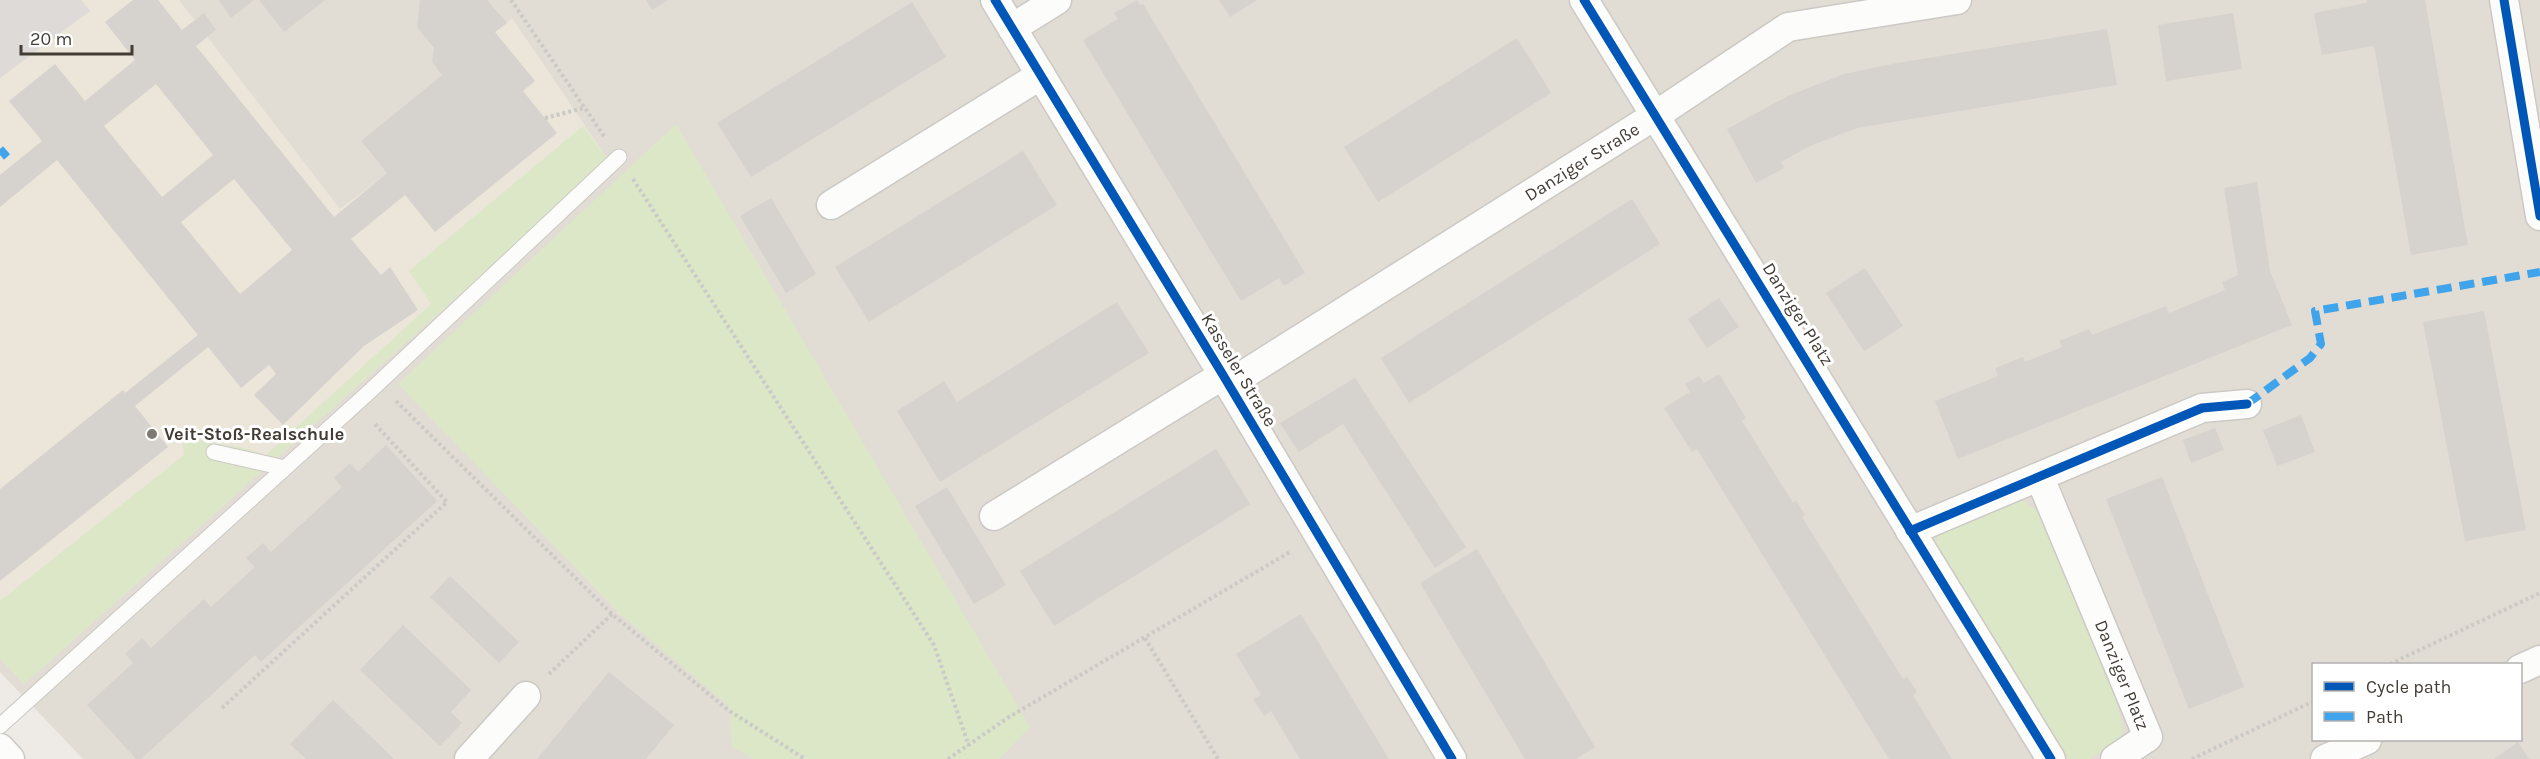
<svg xmlns="http://www.w3.org/2000/svg" width="2540" height="759" font-family="Karla,sans-serif">
<style>
.residential{fill:#e1ddd4;fill-rule:evenodd}
.education{fill:#ebe6d9}
.green{fill:#dce7c8}
.parking{fill:#dddad7}
.building{fill:#d6d2ce;fill-rule:evenodd}
.lines{fill:none;stroke-linecap:round;stroke-linejoin:round}
.lane-casing{stroke:#ccc9c5;stroke-width:17}
.street-casing{stroke:#ccc9c5;stroke-width:31}
.path{stroke:#cbcac6;stroke-width:4;stroke-dasharray:3 3;stroke-linecap:butt}
.lane{stroke:#fcfcfb;stroke-width:15}
.street{stroke:#fcfcfb;stroke-width:28}
.quiet{stroke:#3fa4eb;stroke-width:8;stroke-dasharray:15 8;stroke-linecap:butt}
.cycleway-casing{stroke:#fff;stroke-width:13}
.cycleway{stroke:#0057b8;stroke-width:9}
.poi-dot{fill:#7e7973;stroke:#fff;stroke-width:2}
.labels{text-anchor:middle;dominant-baseline:central;stroke-width:6;stroke-linejoin:round;paint-order:stroke}
.street-label{font-size:18px;fill:#423c34;stroke:#fff}
.poi-label{font-size:18px;font-weight:bold;fill:#423c34;stroke:#fff;text-anchor:start}
</style>
<rect width="100%" height="100%" fill="#eeebe7"/>
<path class="residential" d="M0,0H2540V759H83L0,672ZM2314,664H2520V740H2314Z"/>
<path class="education" d="M0,0H179L340,209L387,173L361,141L512,18L609,161L24,684L0,658Z"/>
<g class="green">
<path d="M676,124L1030,727L999,759H753L732,747L729,706L619,613L398,384Z"/>
<path d="M583,126L609,161L24,684L0,658V601L184,455L182,437L248,449L266,455L431,304L409,271Z"/>
<path d="M2013,500L2025,502L2040,513L2115,696L2123,729L2120,741L2089,759H2063L1935,550L1938,537L1944,529Z"/>
</g>
<path class="parking" d="M0,0H81L90,11L0,78Z"/>
<g class="building">
<path d="M133,0H158L182,30L204,13L216,30L196,46L334,217L387,173L361,141L442,75L432,62L434,48L417,27L420,0H487L507,23L495,32L535,81L523,91L557,133L435,232L405,195L351,239L381,275L390,267L418,310L364,346L283,425L254,395L276,374L269,365L241,388L208,347L135,406L168,447L0,581V489L123,390L125,393L198,335L57,160L0,207V175L42,141L9,101L55,64L85,101L135,60L105,22ZM156,84L213,155L162,197L104,126ZM234,179L292,250L240,294L181,222Z"/>
<path d="M219,0H254L231,18Z"/>
<path d="M259,0H325L284,32Z"/>
<path d="M646,0H668L652,10Z"/>
<path d="M1137,0L1140,5L1143,4L1305,273L1284,286L1279,278L1241,301L1083,40L1118,19L1114,13Z"/>
<path d="M1219,0H1257L1230,17Z"/>
<path d="M2366,0H2425L2468,245L2411,255L2374,46L2322,55L2314,13L2367,3Z"/>
<path d="M912,2L946,57L751,177L717,123Z"/>
<path d="M2233,13L2242,69L2166,81L2158,25Z"/>
<path d="M2107,29L2117,85L1857,128L1810,146L1781,162L1784,168L1756,183L1727,129L1788,96L1844,74L1897,63Z"/>
<path d="M1517,38L1551,93L1378,202L1344,147Z"/>
<path d="M1023,151L1057,205L869,322L835,267Z"/>
<path d="M2257,182L2270,271L2292,325L1958,459L1935,401L1998,376L1995,368L2023,357L2025,362L2062,347L2059,341L2089,329L2092,335L2166,306L2169,313L2225,290L2222,282L2238,275L2224,188Z"/>
<path d="M771,198L816,274L786,293L740,216Z"/>
<path d="M1632,199L1660,244L1409,403L1381,358Z"/>
<path d="M1865,268L1903,326L1864,351L1826,293Z"/>
<path d="M1719,298L1739,327L1707,348L1688,319Z"/>
<path d="M1117,302L1149,353L940,482L897,411L944,381L957,402Z"/>
<path d="M2484,311L2526,530L2465,541L2423,322Z"/>
<path d="M1719,374L1746,418L1742,421L1793,503L1796,500L1805,515L1802,517L1903,679L1907,677L1917,692L1913,695L1952,759H1889L1697,449L1692,452L1664,408L1690,392L1685,384L1699,376L1704,383Z"/>
<path d="M1355,378L1466,547L1435,568L1343,424L1299,452L1280,423Z"/>
<path d="M2301,415L2315,452L2277,466L2263,430Z"/>
<path d="M2215,428L2224,450L2191,463L2183,440Z"/>
<path d="M386,445L437,501L261,662L255,655L141,759H136L87,705L133,663L125,654L142,638L151,648L204,599L211,607L255,567L246,558L263,543L271,552L342,487L334,478L350,463L358,472Z"/>
<path d="M1216,449L1250,504L1054,626L1020,571Z"/>
<path d="M2162,477L2244,687L2189,709L2106,499Z"/>
<path d="M947,487L1006,585L974,604L915,506Z"/>
<path d="M1477,549L1595,747L1576,759H1525L1420,583Z"/>
<path d="M450,576L519,642L499,663L430,597Z"/>
<path d="M1301,614L1389,759H1300L1271,711L1264,716L1253,699L1261,695L1236,654Z"/>
<path d="M403,625L471,690L451,712L462,723L440,746L360,670Z"/>
<path d="M609,672L674,725L646,759H537Z"/>
<path d="M333,700L394,759H306L290,744Z"/>
<path d="M2518,742L2529,759H2494Z"/>
</g>
<g class="lines">
<g class="lane-casing">
<g id="lane">
<path d="M214,452L285,468"/>
<path d="M0,726L369,392L619,157"/>
</g>
</g>
<g class="street-casing">
<g id="street">
<path d="M995,0L1223,375L1452,759"/>
<path d="M1584,0L2051,759"/>
<path d="M2504,0L2540,216"/>
<path d="M1012,28L1057,0"/>
<path d="M831,205L1041,75"/>
<path d="M1229,384L1656,115L1788,27L1957,0"/>
<path d="M2040,478L2148,737L2115,759"/>
<path d="M994,516L1223,375"/>
<path d="M1910,531L2202,408L2247,404"/>
<path d="M2520,669L2540,660"/>
<path d="M0,748L10,759"/>
<path d="M469,759L526,696"/>
<path d="M2325,759L2367,740"/>
</g>
</g>
<g class="path">
<path d="M511,0L604,136"/>
<path d="M545,118L584,108"/>
<path d="M633,179L934,645L969,746"/>
<path d="M396,401L612,614L728,710L805,759"/>
<path d="M1145,638L1218,759"/>
<path d="M2390,664L2540,593"/>
<path d="M549,674L612,614"/>
<path d="M222,708L447,502L374,423"/>
<path d="M948,759L1009,717L1290,552"/>
<path d="M2192,759L2314,701"/>
</g>
<use href="#lane" class="lane"/>
<use href="#street" class="street"/>
<g class="quiet">
<path d="M0,149L7,157"/>
<path d="M2247,404L2310,358L2321,344L2315,311L2540,272"/>
</g>
<g class="cycleway-casing">
<g id="cycleway">
<path d="M995,0L1223,375L1452,759"/>
<path d="M1584,0L2051,759"/>
<path d="M2504,0L2540,216"/>
<path d="M1910,531L2202,408L2247,404"/>
</g>
</g>
<use href="#cycleway" class="cycleway"/>
</g>
<circle class="poi-dot" cx="152" cy="434" r="6"/>
<g class="labels">
<g class="street-label">
<text transform="translate(1582 162) rotate(-32)">Danziger Straße</text>
<text transform="translate(1798 314) rotate(58)">Danziger Platz</text>
<text transform="translate(1239 370) rotate(59)">Kasseler Straße</text>
<text transform="translate(2122 675) rotate(68)">Danziger Platz</text>
</g>
<g class="poi-label">
<text x="164" y="434">Veit-Stoß-Realschule</text>
</g>
</g>
<rect x="2312" y="663" width="210" height="78" fill="#ffffff" stroke="#b3b1ae" stroke-width="1.5"/>
<rect x="2324" y="682" width="30" height="9" fill="#0057b8" stroke="#b3b1ae" stroke-width="1.5"/>
<text x="2366" y="693" font-size="18" fill="#423c34">Cycle path</text>
<rect x="2324" y="712" width="30" height="9" fill="#3fa4eb" stroke="#b3b1ae" stroke-width="1.5"/>
<text x="2366" y="723" font-size="18" fill="#423c34">Path</text>
<path d="M21 45v9h111v-9" fill="none" stroke="#423c34" stroke-width="3"/>
<text x="30" y="45" font-size="18" fill="#423c34" stroke="#ffffff" stroke-width="4.5" paint-order="stroke">20 m</text>
</svg>
